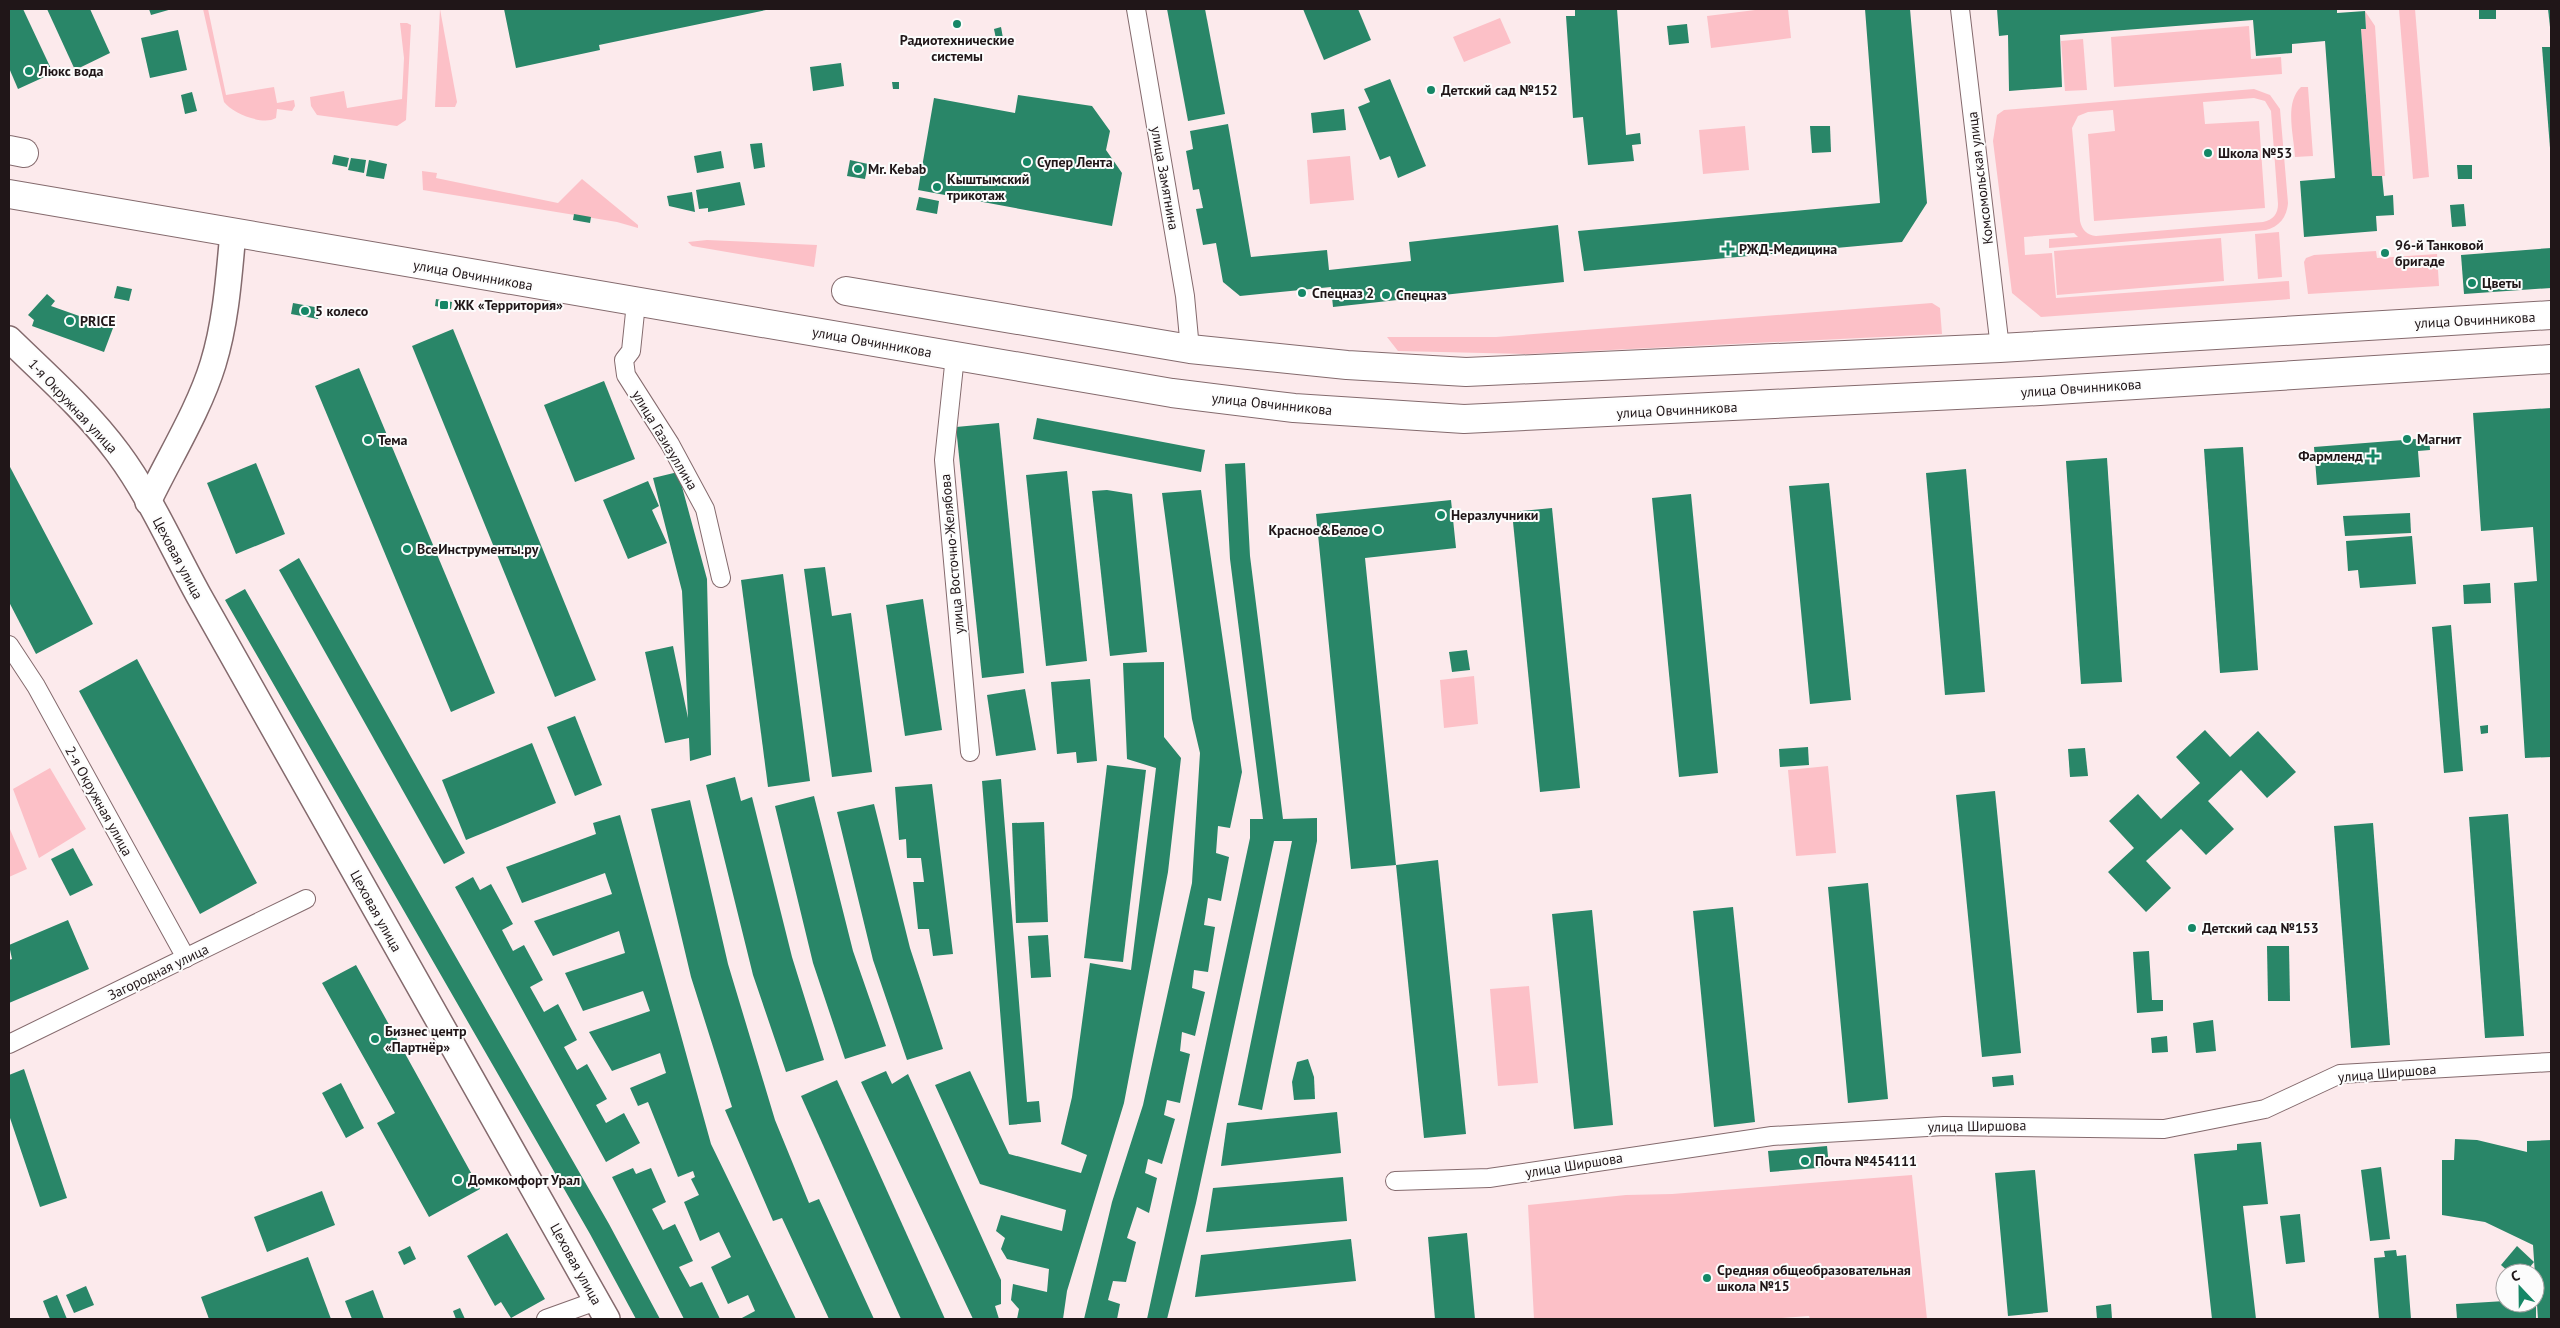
<svg xmlns="http://www.w3.org/2000/svg" width="2560" height="1328" font-family="'PT Sans',sans-serif">
<style>
.green{fill:#fcc0c7;fill-rule:evenodd}
.building{fill:#298668}
.lines{fill:none;stroke-linecap:round;stroke-linejoin:round}
.minor-casing{stroke:#846a6d;stroke-width:20}
.secondary-casing{stroke:#846a6d;stroke-width:28}
.primary-casing{stroke:#846a6d;stroke-width:30}
.minor{stroke:#fff;stroke-width:18}
.secondary{stroke:#fff;stroke-width:25}
.primary{stroke:#fff;stroke-width:28}
.poi-dot{fill:#158766;stroke:#fcfcfc;stroke-width:2}
.labels{text-anchor:middle;dominant-baseline:central;stroke-width:4;stroke-linejoin:round;paint-order:stroke}
.poi-label{font-size:14px;font-weight:bold;fill:#201618;stroke:#fcfcfc;text-anchor:start}
.street-label{font-size:14px;fill:#201618;stroke:#fcfcfc}
</style>
<rect width="100%" height="100%" fill="#fceaec"/>
<g class="green">
<path d="M203,9H208L226,95L274,87L277,103L294,100L295,106L292,111L277,109L276,118C263,126 232,113 224,102Z"/>
<path d="M440,9L457,102L455,107H435Z"/>
<path d="M1763,9H1788L1791,38L1711,48L1707,16Z"/>
<path d="M2399,9H2415L2429,177L2413,179Z"/>
<path d="M2365,11L2375,26L2385,176H2372L2361,29H2366Z"/>
<path d="M1500,18L1511,43L1464,62L1453,37Z"/>
<path d="M400,23H407L411,25L406,120L397,126L317,115L311,106L310,97L344,91L347,108L402,99L404,58Z"/>
<path d="M2249,26L2251,59L2281,57L2282,74L2114,87L2111,37Z"/>
<path d="M2083,39L2087,90L2065,91L2061,41Z"/>
<path d="M2301,87H2308L2313,156L2295,157C2294,136 2284,103 2301,87Z"/>
<path d="M2254,89L2270,95L2280,109L2288,203C2287,217 2279,227 2266,230L2049,248V239L2078,237L2074,233L2024,237L2025,255L2052,253L2056,298L2289,281L2290,299L2041,317L2012,293L1993,141L1997,115L2004,110ZM2254,98L2265,101L2271,111L2278,204C2278,214 2273,220 2263,222L2096,236C2087,235 2082,230 2080,221L2072,128L2078,116L2088,112L2113,110L2115,131L2088,134L2094,221L2265,208L2259,121L2205,124L2203,102Z"/>
<path d="M1745,126L1749,170L1703,174L1699,130Z"/>
<path d="M1350,156L1354,200L1310,204L1307,160Z"/>
<path d="M422,171L437,173L436,178L558,203L582,179L638,225V228L617,222L423,190Z"/>
<path d="M2279,232L2282,277L2258,279L2255,234Z"/>
<path d="M2221,238L2224,281L2057,295L2054,251Z"/>
<path d="M707,240L817,245L814,267L692,246L688,242Z"/>
<path d="M2376,251L2377,258L2437,254L2439,286L2308,294L2304,262L2306,258L2314,255Z"/>
<path d="M1932,303L1940,308L1942,334L1528,354L1398,351L1387,337H1496Z"/>
<path d="M1474,676L1478,724L1444,728L1440,680Z"/>
<path d="M1828,766L1836,853L1796,856L1788,770Z"/>
<path d="M50,768L86,829L39,858L13,789Z"/>
<path d="M9,827L27,869L9,877Z"/>
<path d="M1529,986L1538,1083L1498,1086L1490,989Z"/>
<path d="M1912,1175L1927,1319H1810L1809,1316L1768,1319H1534L1528,1205L1626,1195L1672,1194Z"/>
</g>
<g class="building">
<path d="M9,9H23L53,73L18,89L9,68Z"/>
<path d="M47,9H90L110,53L75,70Z"/>
<path d="M149,9H172L151,15Z"/>
<path d="M504,9H766V10L599,45L600,50L516,68Z"/>
<path d="M1167,9H1205L1225,114L1188,121Z"/>
<path d="M1303,9H1358L1371,40L1324,60Z"/>
<path d="M1575,9H1617L1626,135L1640,133L1641,144L1632,145L1634,161L1588,165L1583,117L1573,118L1566,16H1575Z"/>
<path d="M1865,9H1910L1927,203L1902,242L1584,271L1578,231L1880,203Z"/>
<path d="M1997,9H2337V13L2365,11L2366,29H2361L2372,176H2382L2384,196L2393,195L2394,215L2376,216L2377,231L2304,237L2300,181L2335,178L2325,41L2292,44V53L2256,56L2253,20L2060,35L2062,87L2009,91L2008,35L1999,36Z"/>
<rect x="2479" y="9" width="17" height="10"/>
<path d="M2548,9H2551V27H2550Z"/>
<path d="M1687,24L1689,43L1669,45L1667,26Z"/>
<path d="M1001,27L1003,38L996,39L994,29Z"/>
<path d="M178,30L187,70L150,78L141,38Z"/>
<path d="M2542,47H2551V148H2550Z"/>
<path d="M841,63L844,86L813,91L810,67Z"/>
<path d="M1390,79L1426,166L1398,178L1390,156L1380,160L1358,107L1370,102L1364,89Z"/>
<path d="M892,82H899V89H893Z"/>
<path d="M192,92L197,111L185,114L181,95Z"/>
<path d="M1018,95L1092,106L1110,131L1106,150L1122,173L1112,226L918,190L934,98L1015,113Z"/>
<path d="M1344,109L1346,130L1313,133L1311,113Z"/>
<path d="M1228,124L1251,257L1327,250L1329,270L1411,261L1409,242L1558,225L1564,282L1333,307L1331,287L1240,296L1223,282L1216,243L1203,245L1196,209L1203,208L1199,189L1193,190L1186,151L1193,149L1190,131Z"/>
<path d="M1810,126H1830L1831,152L1812,153Z"/>
<path d="M762,143L765,167L754,169L750,144Z"/>
<path d="M721,151L724,168L697,173L694,156Z"/>
<path d="M334,155L349,158L347,167L332,164Z"/>
<path d="M351,158L366,160L364,173L348,170Z"/>
<path d="M369,160L387,164L384,179L366,176Z"/>
<path d="M850,160L868,164L865,179L847,176Z"/>
<path d="M2457,165H2472V179H2458Z"/>
<path d="M740,182L745,205L708,212V208L699,209L696,190Z"/>
<path d="M692,192L695,212L669,206L667,196Z"/>
<path d="M919,197L939,201L937,214L916,210Z"/>
<path d="M2464,204L2466,226L2452,227L2450,205Z"/>
<path d="M574,214L591,217L590,223L573,220Z"/>
<path d="M2551,248V288L2464,294L2461,255Z"/>
<path d="M117,286L132,289L129,301L114,298Z"/>
<path d="M47,294L55,301L51,306L113,328L104,352L32,326L34,320L28,315Z"/>
<path d="M436,299L452,302L451,309L435,306Z"/>
<path d="M293,303L320,308L318,319L291,314Z"/>
<path d="M453,329L596,680L555,697L412,346Z"/>
<path d="M359,368L495,693L451,712L315,386Z"/>
<path d="M604,381L635,459L575,482L544,405Z"/>
<path d="M2551,408V757L2525,758L2514,583L2537,581L2533,527L2481,531L2473,413Z"/>
<path d="M1037,418L1205,450L1201,472L1033,439Z"/>
<path d="M999,423L1024,673L982,678L956,427Z"/>
<path d="M2429,438L2430,450L2418,451L2420,477L2317,485L2314,447Z"/>
<path d="M2243,447L2258,670L2220,673L2204,449Z"/>
<path d="M2107,458L2122,682L2081,684L2066,461Z"/>
<path d="M256,463L285,534L236,554L207,483Z"/>
<path d="M1245,463L1250,556L1283,819L1317,818V841L1262,1110L1238,1105L1292,841H1274L1196,1203L1167,1319H1147L1250,838V819H1263L1230,559L1225,464Z"/>
<path d="M9,465L93,624L36,654L9,602Z"/>
<path d="M1966,469L1985,692L1945,695L1926,473Z"/>
<path d="M1067,471L1087,661L1046,666L1026,475Z"/>
<path d="M678,472L707,579L711,755L690,761L689,738L665,743L645,652L673,646L688,718L682,591L653,478Z"/>
<path d="M648,481L659,506L652,510L667,543L628,559L603,500Z"/>
<path d="M1829,483L1851,700L1810,704L1789,486Z"/>
<path d="M1107,490L1132,494L1147,652L1110,656L1092,491Z"/>
<path d="M1201,490L1242,772L1230,828L1218,826L1216,853L1229,857L1221,901L1208,898L1204,925L1215,927L1208,972L1194,970L1192,988L1205,992L1195,1036L1182,1032L1180,1051L1190,1054L1180,1103L1167,1100L1164,1115L1175,1119L1162,1164L1148,1159L1145,1173L1157,1178L1149,1213L1137,1207L1127,1238L1136,1242L1126,1282L1113,1281L1108,1300L1120,1304L1117,1319H1084L1112,1202L1143,1105L1192,883L1200,753L1192,719L1162,493Z"/>
<path d="M1691,494L1718,773L1679,777L1652,498Z"/>
<path d="M1451,500L1456,548L1365,558L1396,865L1351,869L1316,514Z"/>
<path d="M1552,508L1580,788L1540,792L1512,512Z"/>
<path d="M2410,513L2411,533L2345,536L2343,516Z"/>
<path d="M2412,536L2416,584L2360,588L2358,570L2348,571L2346,541Z"/>
<path d="M299,558L465,853L444,864L279,570Z"/>
<path d="M825,567L832,616L851,613L872,772L832,777L804,569Z"/>
<path d="M783,574L810,781L768,787L741,580Z"/>
<path d="M2490,583L2491,603L2464,604L2463,585Z"/>
<path d="M245,589L609,1224L660,1319H636L590,1234L225,600Z"/>
<path d="M923,599L942,730L905,736L886,605Z"/>
<path d="M2451,625L2463,771L2444,773L2432,627Z"/>
<path d="M1467,650L1470,670L1452,672L1449,652Z"/>
<path d="M137,659L257,883L200,914L79,691Z"/>
<path d="M1164,662V737L1181,758L1168,872L1124,1103L1067,1291L1063,1319H1017L1019,1309L1011,1300L1013,1284L1047,1292L1049,1269L1007,1259L1001,1249L1005,1238L996,1231L1001,1215L1062,1231L1066,1210L980,1184L935,1085L970,1071L1009,1154L1081,1173L1087,1155L1061,1144L1072,1097L1090,963L1131,970L1156,768L1127,759L1123,663Z"/>
<path d="M1090,679L1097,761L1077,763L1076,752L1057,754L1051,682Z"/>
<path d="M1025,689L1036,750L996,756L987,695Z"/>
<path d="M575,716L602,785L575,796L547,727Z"/>
<path d="M2488,725V733L2481,734L2480,726Z"/>
<path d="M2205,730L2230,757L2258,731L2296,772L2267,798L2241,770L2208,801L2234,829L2206,855L2181,829L2146,861L2171,888L2146,912L2108,872L2134,848L2109,821L2138,794L2161,819L2200,783L2176,757Z"/>
<path d="M532,743L556,803L466,840L442,780Z"/>
<path d="M1808,747L1809,765L1780,767L1779,749Z"/>
<path d="M2085,748L2088,776L2070,777L2068,749Z"/>
<path d="M1107,765L1146,770L1123,962L1084,958Z"/>
<path d="M735,777L741,801L752,797L792,957L824,1060L786,1072L753,975L706,785Z"/>
<path d="M1001,779L1027,1102L1039,1101L1041,1122L1009,1125L982,781Z"/>
<path d="M932,784L953,954L933,956L929,929H918L913,882H924L921,858H907L906,839L899,840L895,787Z"/>
<path d="M1995,791L2021,1053L1982,1057L1956,795Z"/>
<path d="M814,796L853,951L886,1046L845,1059L813,963L775,806Z"/>
<path d="M690,800L728,964L775,1120L809,1203L819,1199L874,1319H829L782,1218L773,1221L725,1110L732,1107L691,977L651,809Z"/>
<path d="M874,804L910,948L943,1049L907,1060L873,960L837,812Z"/>
<path d="M2508,814L2524,1036L2485,1038L2469,817Z"/>
<path d="M620,815L711,1144L796,1319H740L755,1311L748,1295L728,1304L711,1267L731,1257L719,1232L700,1241L684,1202L699,1195L691,1179L695,1177L693,1171L678,1177L648,1102L638,1106L630,1088L666,1073L660,1053L612,1071L589,1032L650,1011L643,991L583,1011L565,973L625,953L619,931L553,956L534,921L612,894L605,873L522,903L506,867L596,834L593,823Z"/>
<path d="M1044,822L1048,922L1016,923L1012,823Z"/>
<path d="M2373,823L2390,1045L2351,1048L2334,826Z"/>
<path d="M73,848L93,885L70,896L51,859Z"/>
<path d="M1438,860L1466,1134L1424,1138L1396,865Z"/>
<path d="M473,877L480,890L491,884L513,924L502,930L513,951L524,945L543,980L530,987L544,1012L558,1004L577,1040L564,1047L577,1070L587,1064L607,1099L596,1105L606,1123L624,1113L640,1143L606,1162L455,887Z"/>
<path d="M1868,883L1888,1099L1848,1103L1828,887Z"/>
<path d="M1733,907L1755,1122L1714,1127L1693,911Z"/>
<path d="M1592,910L1613,1125L1574,1129L1552,914Z"/>
<path d="M68,920L89,969L9,1003V960L12,959L9,945Z"/>
<path d="M1048,935L1051,977L1031,978L1028,936Z"/>
<path d="M2267,946H2289L2290,1001H2268Z"/>
<path d="M2149,951L2152,1000H2163V1011L2137,1013L2133,952Z"/>
<path d="M356,965L480,1189L429,1217L377,1123L395,1113L322,983Z"/>
<path d="M2213,1020L2216,1051L2196,1053L2193,1023Z"/>
<path d="M2167,1036L2168,1052L2152,1053L2151,1038Z"/>
<path d="M1308,1059L1314,1077L1315,1099L1294,1100L1292,1082L1297,1062Z"/>
<path d="M24,1069L67,1198L40,1207L9,1115V1075Z"/>
<path d="M886,1071L892,1084L908,1074L1001,1280V1304L995,1306L999,1319H973L861,1082Z"/>
<path d="M2013,1075L2014,1085L1993,1087L1992,1077Z"/>
<path d="M837,1080L945,1319H901L801,1096Z"/>
<path d="M341,1083L364,1128L346,1138L322,1093Z"/>
<path d="M1337,1112L1341,1153L1221,1166L1227,1123Z"/>
<path d="M2455,1139L2477,1140L2527,1152V1141L2551,1140V1319H2538L2533,1245L2485,1222L2442,1215V1160H2454Z"/>
<path d="M2261,1142L2268,1204L2243,1206L2256,1319H2212L2194,1154L2237,1150V1144Z"/>
<path d="M1827,1146L1829,1167L1770,1172L1768,1151Z"/>
<path d="M2381,1167L2390,1239L2370,1241L2361,1170Z"/>
<path d="M633,1168L636,1174L651,1168L666,1202L652,1209L663,1230L675,1224L693,1261L679,1267L690,1287L702,1282L720,1319H684L612,1177Z"/>
<path d="M2035,1170L2048,1312L2008,1316L1995,1173Z"/>
<path d="M1343,1177L1347,1221L1206,1232L1213,1188Z"/>
<path d="M322,1191L335,1225L267,1252L254,1217Z"/>
<path d="M2300,1214L2305,1262L2286,1264L2280,1216Z"/>
<path d="M507,1233L545,1299L511,1318L501,1302L495,1306L467,1256Z"/>
<path d="M1467,1233L1475,1319H1435L1428,1237Z"/>
<path d="M1351,1239L1356,1281L1195,1297L1201,1255Z"/>
<path d="M410,1246L416,1259L404,1265L398,1252Z"/>
<path d="M2517,1246L2534,1262L2525,1273H2510L2501,1265Z"/>
<path d="M2396,1250L2397,1256L2406,1255L2411,1319H2379L2374,1258L2385,1257L2384,1251Z"/>
<path d="M308,1257L331,1319H209L201,1297Z"/>
<path d="M86,1286L94,1305L74,1313L66,1295Z"/>
<path d="M373,1290L384,1319H352L345,1301Z"/>
<path d="M57,1295L67,1319H50L43,1301Z"/>
<path d="M2505,1301L2536,1303V1319H2457L2456,1304Z"/>
<path d="M2111,1304L2112,1319H2097L2096,1306Z"/>
<path d="M460,1308L465,1319H456L453,1311Z"/>
</g>
<g class="lines">
<g class="minor-casing">
<g id="minor">
<path d="M1136,9L1185,296L1190,349"/>
<path d="M1960,9L2000,348"/>
<path d="M636,303L631,351L624,360L626,375L670,444L705,509L721,578"/>
<path d="M955,356L944,460L970,752"/>
<path d="M9,645L36,686L186,958"/>
<path d="M9,1044L306,899"/>
<path d="M1395,1181L1489,1178L1772,1136L1944,1126L2164,1129L2265,1109L2340,1074L2551,1062"/>
<path d="M546,1319L596,1301"/>
</g>
</g>
<g class="secondary-casing">
<g id="secondary">
<path d="M9,339C46,375 87,411 118,453C150,496 173,549 199,596L607,1319"/>
<path d="M148,502C169,458 199,410 213,364C226,322 229,276 233,232"/>
</g>
</g>
<g class="primary-casing">
<g id="primary">
<path d="M9,150L24,153"/>
<path d="M9,194L1172,393L1294,408L1464,419L2040,391L2551,359"/>
<path d="M846,291L1190,349L1347,365L1466,372L2000,348L2551,315"/>
</g>
</g>
<use href="#minor" class="minor"/>
<use href="#secondary" class="secondary"/>
<use href="#primary" class="primary"/>
</g>
<g class="poi-dot">
<circle cx="957" cy="24" r="5"/>
<circle cx="29" cy="71" r="5"/>
<circle cx="1431" cy="90" r="5"/>
<circle cx="2208" cy="153" r="5"/>
<circle cx="1027" cy="162" r="5"/>
<circle cx="858" cy="169" r="5"/>
<circle cx="937" cy="187" r="5"/>
<path d="M1725.5 241.5h5v5h5v5h-5v5h-5v-5h-5v-5h5z"/>
<circle cx="2385" cy="253" r="5"/>
<circle cx="2472" cy="283" r="5"/>
<circle cx="1302" cy="293" r="5"/>
<circle cx="1386" cy="295" r="5"/>
<rect x="439" y="300" width="10" height="10" rx="2.5"/>
<circle cx="305" cy="311" r="5"/>
<circle cx="70" cy="321" r="5"/>
<circle cx="2407" cy="439" r="5"/>
<circle cx="368" cy="440" r="5"/>
<path d="M2370.5 448.5h5v5h5v5h-5v5h-5v-5h-5v-5h5z"/>
<circle cx="1441" cy="515" r="5"/>
<circle cx="1378" cy="530" r="5"/>
<circle cx="407" cy="549" r="5"/>
<circle cx="2192" cy="928" r="5"/>
<circle cx="375" cy="1039" r="5"/>
<circle cx="1805" cy="1161" r="5"/>
<circle cx="458" cy="1180" r="5"/>
<circle cx="1707" cy="1278" r="5"/>
</g>
<g class="labels">
<g class="poi-label">
<text x="957" y="40" text-anchor="middle">Радиотехнические<tspan x="957" dy="16">системы</tspan></text>
<text x="39" y="71">Люкс вода</text>
<text x="1441" y="90">Детский сад №152</text>
<text x="2218" y="153">Школа №53</text>
<text x="1037" y="162">Супер Лента</text>
<text x="868" y="169">Mr. Kebab</text>
<text x="947" y="179">Кыштымский<tspan x="947" dy="16">трикотаж</tspan></text>
<text x="2395" y="245">96-й Танковой<tspan x="2395" dy="16">бригаде</tspan></text>
<text x="1739" y="249">РЖД-Медицина</text>
<text x="2482" y="283">Цветы</text>
<text x="1312" y="293">Спецназ 2</text>
<text x="1396" y="295">Спецназ</text>
<text x="454" y="305">ЖК «Территория»</text>
<text x="315" y="311">5 колесо</text>
<text x="80" y="321">PRICE</text>
<text x="2417" y="439">Магнит</text>
<text x="378" y="440">Тема</text>
<text x="2363" y="456" text-anchor="end">Фармленд</text>
<text x="1451" y="515">Неразлучники</text>
<text x="1368" y="530" text-anchor="end">Красное&amp;Белое</text>
<text x="417" y="549">ВсеИнструменты.ру</text>
<text x="2202" y="928">Детский сад №153</text>
<text x="385" y="1031">Бизнес центр<tspan x="385" dy="16">«Партнёр»</tspan></text>
<text x="1815" y="1161">Почта №454111</text>
<text x="468" y="1180">Домкомфорт Урал</text>
<text x="1717" y="1270">Средняя общеобразовательная<tspan x="1717" dy="16">школа №15</tspan></text>
</g>
<g class="street-label">
<text transform="translate(1165 178) rotate(80)">улица Замятнина</text>
<text transform="translate(1980 178) rotate(-97)">Комсомольская улица</text>
<text transform="translate(473 275) rotate(10)">улица Овчинникова</text>
<text transform="translate(2475 320) rotate(-3)">улица Овчинникова</text>
<text transform="translate(872 342) rotate(10)">улица Овчинникова</text>
<text transform="translate(2081 388) rotate(-4)">улица Овчинникова</text>
<text transform="translate(1272 404) rotate(6)">улица Овчинникова</text>
<text transform="translate(73 406) rotate(47)">1-я Окружная улица</text>
<text transform="translate(1677 410) rotate(-3)">улица Овчинникова</text>
<text transform="translate(665 440) rotate(59)">улица Газизуллина</text>
<text transform="translate(952 554) rotate(-95)">улица Восточно-Желябова</text>
<text transform="translate(178 558) rotate(62)">Цеховая улица</text>
<text transform="translate(99 801) rotate(61)">2-я Окружная улица</text>
<text transform="translate(376 911) rotate(61)">Цеховая улица</text>
<text transform="translate(158 972) rotate(-26)">Загородная улица</text>
<text transform="translate(2387 1073) rotate(-5)">улица Ширшова</text>
<text transform="translate(1977 1126) rotate(-1)">улица Ширшова</text>
<text transform="translate(1574 1165) rotate(-9)">улица Ширшова</text>
<text transform="translate(576 1264) rotate(61)">Цеховая улица</text>
</g>
</g>
<rect width="2560" height="1328" fill="none" stroke="#201618" stroke-width="20"/>
<g transform="translate(2520 1288) rotate(338)"><circle r="24" fill="#fcfcfc" stroke="#a4a0a1"/>
<path d="M0-4L9 19L0 12L-9 19Z" fill="#158766"/>
<text y="-8" font-size="14" font-weight="bold" text-anchor="middle" fill="#201618">С</text>
</g>
</svg>
